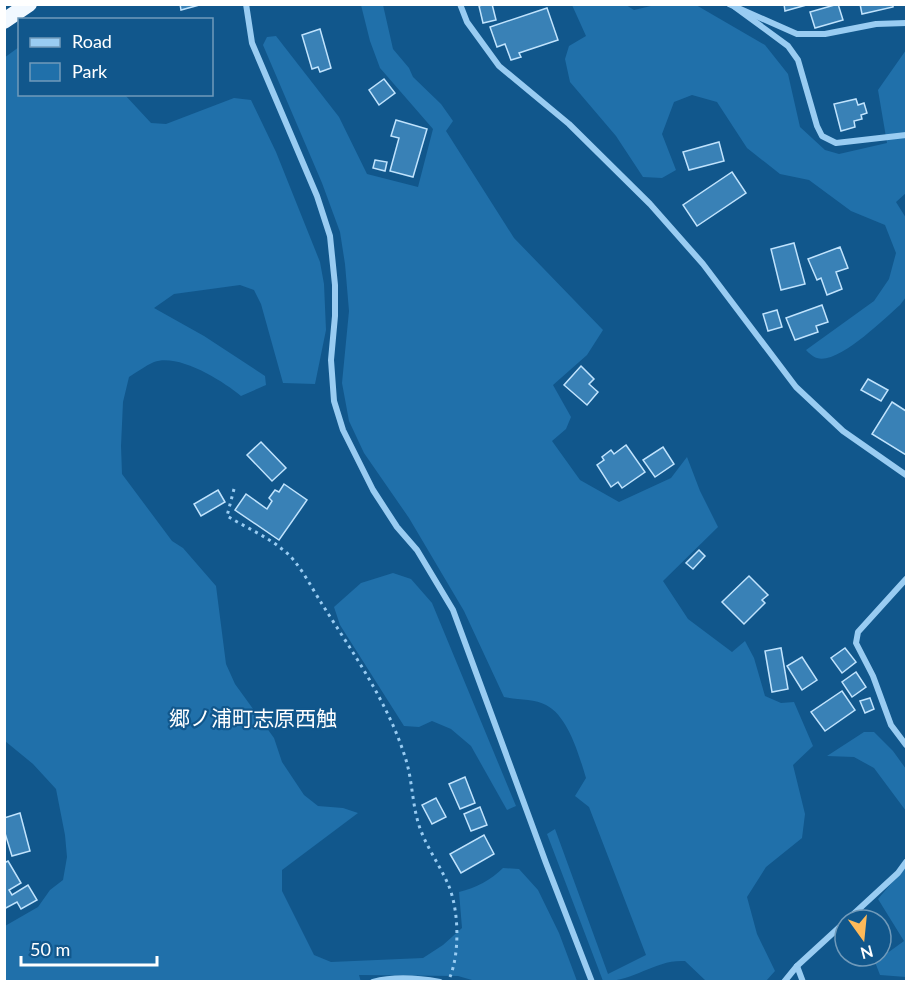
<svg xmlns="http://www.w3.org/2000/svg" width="911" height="986" font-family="Lato,'Noto Sans JP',sans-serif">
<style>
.green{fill:#2070aa}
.building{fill:#3981b6;stroke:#c0e3fd;stroke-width:1.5}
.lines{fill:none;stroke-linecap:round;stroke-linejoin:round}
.path{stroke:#99ccf2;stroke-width:3;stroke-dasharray:3 4.5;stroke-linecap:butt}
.minor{stroke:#99ccf2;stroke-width:6}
.trunk{stroke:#f1f8ff;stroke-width:16}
.labels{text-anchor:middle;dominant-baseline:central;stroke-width:4.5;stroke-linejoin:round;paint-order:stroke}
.quarter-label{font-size:21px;fill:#fff;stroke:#11578c}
</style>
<rect width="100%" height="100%" fill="#11578c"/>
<g class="green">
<path d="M361,5H383L393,49L409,68L413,77L441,104L453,121L446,131L514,238L603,330L587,355L553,385L571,417L566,429L552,441L580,480L619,502L671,478L687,457L700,491L718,527L663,581L688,619L732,652L745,641L754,658L765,696L781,703L794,702L813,746L793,765L805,814L802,838L766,867L747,897L757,934L775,971L766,981H706L685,961C655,959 634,982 603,981L547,834L555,829L608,974L646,955L589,807L575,796L586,778C579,755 568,716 546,705C535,699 517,700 504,697L464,611L409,518L364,453L349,421L342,383L349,311L345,264L340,232L322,183L263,45L267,37L276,36L339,117L367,174L418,187L433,129L380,68L370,41Z"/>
<path d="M572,5H626L634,10L655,5H696L765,45L788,74L800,127L825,150L839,154L887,143L878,90L906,50V193L896,202L906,218V297L900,305C885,318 838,365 817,358C813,357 809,353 806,350L874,301L889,279L896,253L885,225L851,211L809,180L780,174L747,148L717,102L692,95L674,102L662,134L676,170L662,178L643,177L616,136L570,82L565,59L569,46L586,36Z"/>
<path d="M19,47L20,94L125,95L151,123L166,124L234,98L251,100L276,152L320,262L324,284L326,330L315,384L283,383L261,304L254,290L240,285L174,294L154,308L204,336L265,376L266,385L241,396C222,380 178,353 154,362C145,366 137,372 129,377L123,402L121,446L122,474L172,541L183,548L216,586L226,664L235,684L274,738L282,762L304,795L318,806L343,808L358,813L282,870V891L314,955L331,962L423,958L443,945L462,928L459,892C476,888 491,880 503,868L519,869L538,890L559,933L577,981L479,982L458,976L359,975L361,982L5,981V926L38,907L50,890L63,880L67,857L65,835L56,789L33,764L5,741L4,58Z"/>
<path d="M393,573L411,579L432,603L516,806L507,810L471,746L451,729L432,721L419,727L404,726L340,625L334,607L361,583Z"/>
<path d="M864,732H874L893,751L906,769V811L874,768L854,757L827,756Z"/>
<path d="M906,866V977L880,975L875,962L904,941L878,899Z"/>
</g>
<g class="building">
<path d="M180,4H203L181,10Z"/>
<path d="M485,4H492L496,20L483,23L479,6Z"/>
<path d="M784,4H810L785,11Z"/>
<path d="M838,4L843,20L815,28L810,12Z"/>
<path d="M860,4H893V7L862,14Z"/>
<path d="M547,8L558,40L519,53L521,57L511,60L505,44L497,47L490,27Z"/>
<path d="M320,29L331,68L320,72L318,67L312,69L302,35Z"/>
<path d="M384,79L395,93L379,105L369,90Z"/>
<path d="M856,99L858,105L864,103L867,113L861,115L862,119L854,121L855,127L841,131L834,104Z"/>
<path d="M396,120L427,129L413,177L390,171L399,138L391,136Z"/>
<path d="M719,142L724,161L689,170L683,152Z"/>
<path d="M375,160L387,162L385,171L373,168Z"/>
<path d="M732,172L746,193L697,226L683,205Z"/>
<path d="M794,243L805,284L781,290L771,249Z"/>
<path d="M840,247L848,268L836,272L842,289L827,295L821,278L817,280L808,259Z"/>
<path d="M822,305L828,322L816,326L818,332L795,340L786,318Z"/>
<path d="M777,310L782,327L768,331L763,314Z"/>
<path d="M581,366L594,379L589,384L598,392L587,405L564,385Z"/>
<path d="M868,379L888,390L881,401L861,390Z"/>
<path d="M892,402L906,411V455L872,434Z"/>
<path d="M261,442L286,468L272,481L247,455Z"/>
<path d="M626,445L645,472L622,488L618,482L611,487L597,465L604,460L602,457L611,450L614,454Z"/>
<path d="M663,447L674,464L655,477L643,460Z"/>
<path d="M284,484L307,500L279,540L235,510L246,494L267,509L272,501L269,498L275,490L279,492Z"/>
<path d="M218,490L225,502L201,516L194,504Z"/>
<path d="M699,550L705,556L693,569L686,563Z"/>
<path d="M749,576L768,595L762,600L765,603L744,624L722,602Z"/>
<path d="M781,648L788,689L772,692L765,651Z"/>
<path d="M845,648L856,662L842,673L831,658Z"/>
<path d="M802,657L817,680L802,690L787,666Z"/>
<path d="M856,672L866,687L852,697L842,682Z"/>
<path d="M842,691L855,710L825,731L811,712Z"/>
<path d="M870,698L874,709L865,713L860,701Z"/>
<path d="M465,777L475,803L460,809L449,784Z"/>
<path d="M436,798L446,817L432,824L422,805Z"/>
<path d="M480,807L487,825L471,831L464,814Z"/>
<path d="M20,813L30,851L12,856L4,830V818Z"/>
<path d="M484,835L494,854L461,873L450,854Z"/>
<path d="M8,861L21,883L9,890L12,895L28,885L37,900L21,909L17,902L4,909V863Z"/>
</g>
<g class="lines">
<path class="path" d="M234,489L227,516C245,527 266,536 282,549C298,560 311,587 322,604C353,653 389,704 406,760C413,783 412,808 421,831C428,849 440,866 448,884C459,909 460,952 450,977"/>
<g class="minor">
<path d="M246,4L252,43L317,196L330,236L335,285V316L331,360L334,401L343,430L373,490L397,527L417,550L453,610L546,863L592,982"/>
<path d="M460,4L467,22L499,66L569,124L650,204L703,264L796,387L843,431L906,475"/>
<path d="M729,4L797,34H825L876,24L906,23"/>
<path d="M735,7L788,46L798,60L817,126L822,136L836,143L906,135"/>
<path d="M906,579L858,632L856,643L873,676L891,725L906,745"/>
<path d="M847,920L898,873L906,862"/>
<path d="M797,966L803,982"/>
<path d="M373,982C395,976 418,978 440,982"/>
<path d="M784,982L797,966L845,922"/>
</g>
<path class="trunk" d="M4,21L29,4"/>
</g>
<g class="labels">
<g class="quarter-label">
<text x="253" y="717">郷ノ浦町志原西触</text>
</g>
</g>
<rect width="911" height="986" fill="none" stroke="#ffffff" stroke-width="12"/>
<rect x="18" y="18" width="195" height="78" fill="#11578c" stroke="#709aba" stroke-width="1.5"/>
<rect x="30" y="38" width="30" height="9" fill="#99ccf2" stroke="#709aba" stroke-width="1.5"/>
<text x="72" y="48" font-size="18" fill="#ffffff">Road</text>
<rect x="30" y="63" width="30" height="18" fill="#2070aa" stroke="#709aba" stroke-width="1.5"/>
<text x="72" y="78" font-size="18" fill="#ffffff">Park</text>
<g transform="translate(863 938) rotate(165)"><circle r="28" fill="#11578c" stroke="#709aba" stroke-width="1.5"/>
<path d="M0-4.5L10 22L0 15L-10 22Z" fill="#ffba59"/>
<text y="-9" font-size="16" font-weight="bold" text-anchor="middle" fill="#ffffff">N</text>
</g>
<path d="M21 956v9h136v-9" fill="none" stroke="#ffffff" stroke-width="3"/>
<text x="30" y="956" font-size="18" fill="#ffffff" stroke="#11578c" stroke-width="4.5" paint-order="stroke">50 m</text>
</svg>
